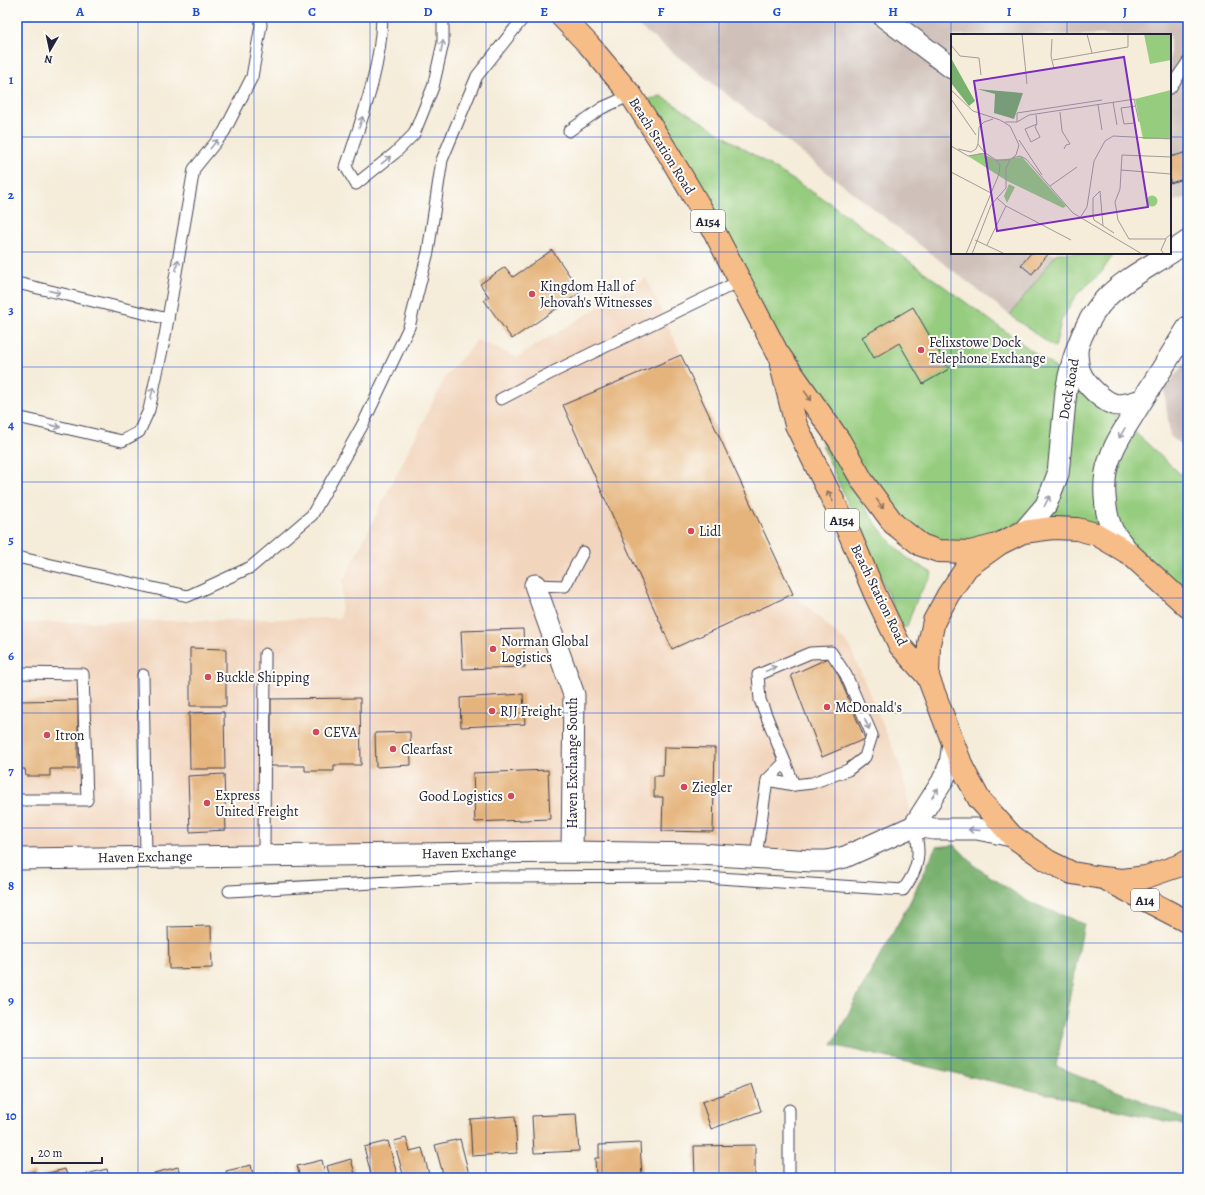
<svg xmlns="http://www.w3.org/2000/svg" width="1205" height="1195" font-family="Alegreya,serif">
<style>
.built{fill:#f2d5bd}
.industrial{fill:#cfc1ba}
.green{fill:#95cc7e;stroke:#5c775c}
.forest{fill:#78b06d;stroke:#4d6954}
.building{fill:#e5b47b}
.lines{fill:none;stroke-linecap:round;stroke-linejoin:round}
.service-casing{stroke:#424053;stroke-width:13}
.minor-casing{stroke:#424053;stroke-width:23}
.primary-casing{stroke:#424053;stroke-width:24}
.trunk-casing{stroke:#424053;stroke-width:24}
.service{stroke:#fff;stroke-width:11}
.minor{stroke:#fff;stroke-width:21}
.primary{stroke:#f7bd88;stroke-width:22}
.trunk{stroke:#f7bd88;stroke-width:22}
.oneway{stroke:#9c9ca7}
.oneway2{stroke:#8c7062}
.grid{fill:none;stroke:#1d4ed8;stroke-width:1;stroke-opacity:0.55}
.poi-dot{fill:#d1495b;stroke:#fdfcf7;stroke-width:1.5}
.labels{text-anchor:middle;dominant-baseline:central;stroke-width:4;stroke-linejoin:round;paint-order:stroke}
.shield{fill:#fdfcf7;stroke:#646373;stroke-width:1}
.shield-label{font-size:13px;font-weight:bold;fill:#22223b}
.street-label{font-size:14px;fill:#22223b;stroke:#fdfcf7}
.poi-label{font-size:14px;fill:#22223b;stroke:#fdfcf7;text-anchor:start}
.inset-road{fill:none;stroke:#a19b9a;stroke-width:1}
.view{fill:#7b2cbf;fill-opacity:0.15;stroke:#7b2cbf;stroke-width:2}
.inset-edge{fill:none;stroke:#22223b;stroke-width:2}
.neatline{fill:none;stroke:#1d4ed8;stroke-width:1.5}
.grid-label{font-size:13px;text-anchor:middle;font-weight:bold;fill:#1d4ed8}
</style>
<rect width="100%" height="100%" fill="#fdfcf7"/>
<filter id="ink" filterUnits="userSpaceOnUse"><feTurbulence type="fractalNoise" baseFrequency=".025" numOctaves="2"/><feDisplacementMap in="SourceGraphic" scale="8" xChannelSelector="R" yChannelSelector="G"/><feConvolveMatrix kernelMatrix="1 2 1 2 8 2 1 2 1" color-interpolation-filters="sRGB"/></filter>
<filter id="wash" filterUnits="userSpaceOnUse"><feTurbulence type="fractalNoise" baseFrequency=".012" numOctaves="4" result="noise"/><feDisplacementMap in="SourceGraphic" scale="16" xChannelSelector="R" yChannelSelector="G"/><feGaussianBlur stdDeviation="0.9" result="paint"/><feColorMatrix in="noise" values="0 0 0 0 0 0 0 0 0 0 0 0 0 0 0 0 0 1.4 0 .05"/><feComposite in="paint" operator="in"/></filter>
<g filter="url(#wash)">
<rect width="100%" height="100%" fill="#f5ecd9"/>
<path class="built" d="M646,278L793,594L849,645L900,765L914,826L845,857L17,859V623L341,618L343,581L446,376L477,340L517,357Z"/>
<g class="industrial">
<path d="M627,17H1188V197L1170,202V35H952V253H1057L1010,315Z"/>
<path d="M1188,359V451L1170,436L1164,389Z"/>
</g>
<g class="green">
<path d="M661,96L831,204L1068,377L1127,425L1188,481V607L1077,529L970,552L894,524L636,103Z"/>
<path d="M1057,253H1112L1111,258L1101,273L1077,294L1061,321L1055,348L1010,315Z"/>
<path d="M822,441H826C848,479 872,528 906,557C914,563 923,567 932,573C931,580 925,584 922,590C915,602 911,614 907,627L904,628L902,627L823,447Z"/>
</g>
<path class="forest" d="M955,845L976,867L1027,901L1084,924L1056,1066L1188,1120V1126L832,1045L855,1001L910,902L936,847Z"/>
<g id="blocks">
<g class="building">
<path d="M1188,152V178L1170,183V157Z"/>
<path d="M552,250L581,292L512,339L484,300L489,297L480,284L505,267L513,277Z"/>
<path d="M1031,253H1049L1032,274L1021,265Z"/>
<path d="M913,307L949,369L923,384L899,343L874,358L862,337Z"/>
<path d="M681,355L793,594L672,649L563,405Z"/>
<path d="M523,629L525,667L463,669L461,631Z"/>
<path d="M190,648L226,649V706H190Z"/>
<path d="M831,657L865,739L822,757L791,675Z"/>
<path d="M523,694L525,724L461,727L460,698Z"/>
<path d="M360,698L361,765H334V771H305V766H271V699Z"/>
<path d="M78,700V769H50V776H26L25,769H17V701Z"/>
<path d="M224,712L225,769H190L189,713Z"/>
<path d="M410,732L411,765L376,767L375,733Z"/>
<path d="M664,747L715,748L713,832L662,831L663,797H654V776H663Z"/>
<path d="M548,770L550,819L475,822L473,773Z"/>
<path d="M224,774L226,830L190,832L188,776Z"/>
<path d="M211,926L212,968L169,969L168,927Z"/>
<path d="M752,1084L761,1111L711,1129L702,1102Z"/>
<path d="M576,1114L579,1151L534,1153L532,1116Z"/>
<path d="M515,1116L517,1153L472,1156L470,1119Z"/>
<path d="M406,1138L410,1151L422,1148L430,1178H404L394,1141Z"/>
<path d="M460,1139L470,1178H444L435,1145Z"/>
<path d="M388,1141L398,1178H372L364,1147Z"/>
<path d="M640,1143L642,1178H596L595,1158H599V1145Z"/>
<path d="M755,1145V1178H695L694,1146Z"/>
<path d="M351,1159L356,1178H330L327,1166Z"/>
<path d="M322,1160L326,1178H300L297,1166Z"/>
<path d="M251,1165L254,1178H228L226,1171Z"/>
<path d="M178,1167L181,1178H155L154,1173Z"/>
<path d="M65,1169L68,1178H42L41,1175Z"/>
<path d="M107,1169L109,1178H83L82,1175Z"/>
<path d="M34,1171L36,1178H17V1176Z"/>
<path d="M283,1173L285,1178H266V1177Z"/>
<path d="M1126,1173L1148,1177V1178H1125Z"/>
</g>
</g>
</g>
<g filter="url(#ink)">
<use href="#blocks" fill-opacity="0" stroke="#424053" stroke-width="1"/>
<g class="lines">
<g class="service-casing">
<g id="service">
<path d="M382,17C381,69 362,118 346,167L356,184L395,153L414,134L433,87L443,43V17"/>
<path d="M1170,88L1188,62"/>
<path d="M569,131L602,108L631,95"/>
<path d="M17,283L168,319"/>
<path d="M501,399L547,375L740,281"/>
<path d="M17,417L122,441L139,432L149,410L165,336L194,169L224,132L252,77L261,25L260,17"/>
<path d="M17,557L188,596L251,567L312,515L363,424L409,327L428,252L442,160L477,76L524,17"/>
<path d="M535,585L565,586L583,552"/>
<path d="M17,673L83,674L87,800H17"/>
<path d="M143,675L146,857"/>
<path d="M785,762L794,785"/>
<path d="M264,856L265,654"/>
<path d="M756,857L767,780L785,762L760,700L758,675L810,653L831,652L846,675L872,735L865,757L848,770L812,783L794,785L767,780"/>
<path d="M229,891L480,877L688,876L903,890C920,868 921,852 914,826"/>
<path d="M789,1178V1110"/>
</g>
</g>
<g class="minor-casing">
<g id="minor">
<path d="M884,17L952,68"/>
<path d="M1170,253L1188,241"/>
<path d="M1077,350C1077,357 1078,366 1080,372C1085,384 1104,403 1117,405C1125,405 1134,402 1142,400"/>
<path d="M1023,532L1046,505L1058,474L1066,391C1072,358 1083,321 1107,297C1125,279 1149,267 1170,253"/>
<path d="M1130,554C1125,547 1118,539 1113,531C1104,514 1102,479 1109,461C1113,448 1120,436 1127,425L1188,327"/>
<path d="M535,585L574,695L572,852"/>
<path d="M914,826L934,829H977L1012,836"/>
<path d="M17,859L572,852L699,854L812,861H827L845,857L914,826L942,782L950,764L953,743"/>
</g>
</g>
<g class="primary-casing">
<g id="primary">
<path d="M562,17L589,45L631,95L665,148L713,229L777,352L839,440L863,482L894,524L921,545L938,551L970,552L997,545"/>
<path d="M781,365L796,425L850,535L875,594L900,646L928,677"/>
</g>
</g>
<g class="trunk-casing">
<g id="trunk">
<path d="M1188,607L1130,554L1096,534L1077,529L1053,528L1023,532L999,544L967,567L948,595L934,621L929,644L928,677L963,769L979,799L1012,836L1048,861L1072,873L1102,878L1123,880L1146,877L1178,866L1188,860"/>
<path d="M1109,881L1188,922"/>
</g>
</g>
<use href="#service" class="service"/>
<use href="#minor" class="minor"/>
<use href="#primary" class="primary"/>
<use href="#trunk" class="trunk"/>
</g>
<defs><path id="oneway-shaft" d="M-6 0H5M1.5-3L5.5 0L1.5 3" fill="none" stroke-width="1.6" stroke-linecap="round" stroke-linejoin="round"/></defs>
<g class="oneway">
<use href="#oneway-shaft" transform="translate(442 46) rotate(-81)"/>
<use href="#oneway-shaft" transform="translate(361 122) rotate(-72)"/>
<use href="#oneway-shaft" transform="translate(214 144) rotate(-51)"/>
<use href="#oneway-shaft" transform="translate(386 160) rotate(-39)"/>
<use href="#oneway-shaft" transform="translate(177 265) rotate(-80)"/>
<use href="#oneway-shaft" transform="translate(55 292) rotate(13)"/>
<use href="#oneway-shaft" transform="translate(152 393) rotate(-78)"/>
<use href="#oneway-shaft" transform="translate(55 426) rotate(13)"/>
<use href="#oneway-shaft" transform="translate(1122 433) rotate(120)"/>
<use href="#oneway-shaft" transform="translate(1047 501) rotate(-63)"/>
<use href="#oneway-shaft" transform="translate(771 669) rotate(-23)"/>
<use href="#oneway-shaft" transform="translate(867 724) rotate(67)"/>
<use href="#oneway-shaft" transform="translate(935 793) rotate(-57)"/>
<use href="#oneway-shaft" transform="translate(974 830) rotate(-176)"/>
</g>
<g class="oneway2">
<use href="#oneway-shaft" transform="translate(808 396) rotate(55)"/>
<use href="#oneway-shaft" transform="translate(830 496) rotate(-117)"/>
<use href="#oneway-shaft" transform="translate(880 504) rotate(54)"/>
</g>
</g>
<path class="grid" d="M138,17V1178M254,17V1178M370,17V1178M486,17V1178M602,17V1178M719,17V1178M835,17V1178M951,17V1178M1067,17V35M17,137H952M1170,137H1188M17,252H952M1170,252H1188M1067,253V1178M17,367H1188M17,482H1188M17,598H1188M17,713H1188M17,828H1188M17,943H1188M17,1058H1188"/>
<g class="poi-dot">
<circle cx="532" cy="294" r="4"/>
<circle cx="921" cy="350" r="4"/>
<circle cx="691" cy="531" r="4"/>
<circle cx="493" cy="649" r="4"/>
<circle cx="208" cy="677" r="4"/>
<circle cx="827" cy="707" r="4"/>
<circle cx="492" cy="711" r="4"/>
<circle cx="316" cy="732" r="4"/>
<circle cx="47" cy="735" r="4"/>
<circle cx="393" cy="749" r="4"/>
<circle cx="684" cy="787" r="4"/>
<circle cx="511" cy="796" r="4"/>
<circle cx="207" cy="803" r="4"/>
</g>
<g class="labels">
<g class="shield">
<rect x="691" y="210" width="34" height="22" rx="3"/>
<rect x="825" y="509" width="34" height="22" rx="3"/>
<rect x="1131" y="889" width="28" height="22" rx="3"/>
</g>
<g class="shield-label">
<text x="708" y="221">A154</text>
<text x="842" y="520">A154</text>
<text x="1145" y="900">A14</text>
</g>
<g class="street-label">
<text transform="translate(662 146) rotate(58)">Beach Station Road</text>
<text transform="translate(1069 389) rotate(-80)">Dock Road</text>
<text transform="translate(879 595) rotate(64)">Beach Station Road</text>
<text transform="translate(572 763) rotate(-90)">Haven Exchange South</text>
<text transform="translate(469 853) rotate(-1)">Haven Exchange</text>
<text transform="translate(145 857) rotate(-1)">Haven Exchange</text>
</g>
<g class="poi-label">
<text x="540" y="286">Kingdom Hall of<tspan x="540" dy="16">Jehovah's Witnesses</tspan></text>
<text x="929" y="342">Felixstowe Dock<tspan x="929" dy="16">Telephone Exchange</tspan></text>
<text x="699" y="531">Lidl</text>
<text x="501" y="641">Norman Global<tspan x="501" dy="16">Logistics</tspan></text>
<text x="216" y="677">Buckle Shipping</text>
<text x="835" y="707">McDonald's</text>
<text x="500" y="711">RJJ Freight</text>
<text x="324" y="732">CEVA</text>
<text x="55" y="735">Itron</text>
<text x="401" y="749">Clearfast</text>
<text x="692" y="787">Ziegler</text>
<text x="215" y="795">Express<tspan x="215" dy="16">United Freight</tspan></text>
<text x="503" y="796" text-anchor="end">Good Logistics</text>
</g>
</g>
<g transform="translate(951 34)">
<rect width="220" height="220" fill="#f5ecd9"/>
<path d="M193,0H220V26L199,30ZM220,56V105H192L184,65ZM30,119L45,126L71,123L115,172L112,174L56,147L17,122ZM58,150L64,153L56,169L53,162ZM195.5 167a5.5 5.5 0 1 1 11 0a5.5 5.5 0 1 1-11 0Z" fill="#95cc7e"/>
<path d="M0,24L24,67L18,72L0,49ZM26,55L72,59L63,85L43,79L44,60Z" fill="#78b06d"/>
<path class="inset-road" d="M71,0L76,50M136,0L141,19M101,5L100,22L103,35M0,11L9,22L28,24L30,41M102,26L177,13V0M0,56L22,77L49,86L59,92L68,111L65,121L59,126H45L33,118L27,110L28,93L33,88L42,85M0,65L25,101M183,65L188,88M162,68L166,91M147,71L151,96M109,78L111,97L119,110L115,111L113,115M85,81L86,90L84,93L89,103L80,108L74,95L86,90M54,88H66L78,81L184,65M66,88V79L151,66M184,89L173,90L170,74L185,72M68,106L91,141M0,112L17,122L35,119M7,115L20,118L25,115L27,110M220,123L171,121L169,155L164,168L167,186L178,205H214L220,200M61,124L69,122L75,125L122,179L191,220M170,136L220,140M0,138L40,159M99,152L126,133M149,157L142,164V182L143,186L163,199M149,157L152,192M46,164L55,172L120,206M129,184L136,173L143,127L154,107L162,102L220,105M24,206L54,220M36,211L55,172M15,220L48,140L49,131L45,126M21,220L40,171L55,154V134L59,126M213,220L210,216L215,205"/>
<path class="view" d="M173,23L197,173L46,197L23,47Z"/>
<rect width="220" height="220" class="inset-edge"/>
</g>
<rect width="1205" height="1195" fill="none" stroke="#fdfcf7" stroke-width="44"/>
<g transform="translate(50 50) rotate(189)" stroke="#fdfcf7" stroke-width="3" paint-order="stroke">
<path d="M0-3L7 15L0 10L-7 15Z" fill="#22223b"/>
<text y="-6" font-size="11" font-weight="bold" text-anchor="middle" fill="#22223b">N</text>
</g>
<path d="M32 1157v6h70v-6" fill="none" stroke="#22223b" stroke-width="2"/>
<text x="38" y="1157" font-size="12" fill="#22223b" stroke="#fdfcf7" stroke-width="3" paint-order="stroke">20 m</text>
<rect x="22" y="22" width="1161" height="1151" class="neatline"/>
<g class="grid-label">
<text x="80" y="16">A</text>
<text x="196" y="16">B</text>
<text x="312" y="16">C</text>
<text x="428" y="16">D</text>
<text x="544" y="16">E</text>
<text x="661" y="16">F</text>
<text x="777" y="16">G</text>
<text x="893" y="16">H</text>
<text x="1009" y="16">I</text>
<text x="1125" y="16">J</text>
<text x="11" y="84">1</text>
<text x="11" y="199">2</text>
<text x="11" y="314">3</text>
<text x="11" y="429">4</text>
<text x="11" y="544">5</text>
<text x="11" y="660">6</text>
<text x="11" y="775">7</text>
<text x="11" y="890">8</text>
<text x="11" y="1005">9</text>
<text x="11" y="1120">10</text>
</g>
</svg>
